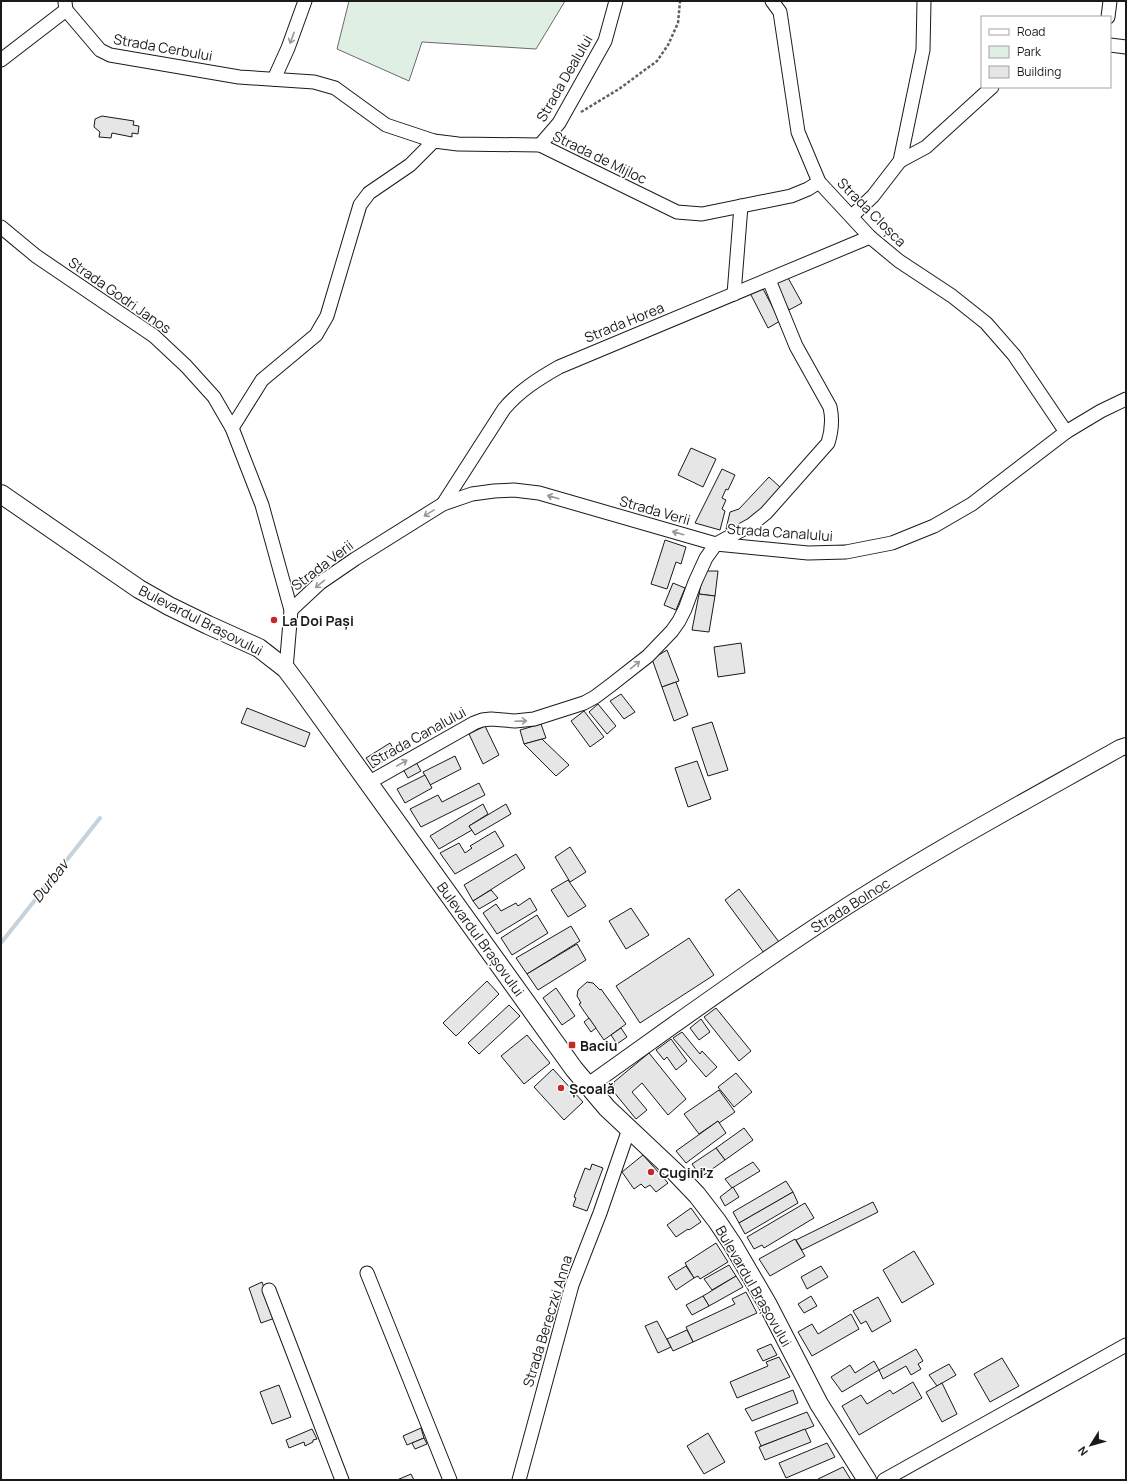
<svg xmlns="http://www.w3.org/2000/svg" width="1127" height="1481" font-family="Manrope,sans-serif">
<style>
.green{fill:#e0efe3;stroke:#6a6a6a}
.lines{fill:none;stroke-linecap:round;stroke-linejoin:round}
.stream{stroke:#c6d2dc;stroke-width:4}
.building{fill:#e6e6e6;stroke:#1a1a1a}
.minor-casing{stroke:#1a1a1a;stroke-width:15}
.tertiary-casing{stroke:#1a1a1a;stroke-width:18}
.secondary-casing{stroke:#1a1a1a;stroke-width:20}
.path{stroke:#5f5f5f;stroke-width:2.5;stroke-dasharray:3 2;stroke-linecap:butt}
.minor{stroke:#fff;stroke-width:13}
.tertiary{stroke:#fff;stroke-width:16}
.secondary{stroke:#fff;stroke-width:18}
.oneway{stroke:#989898}
.poi-dot{fill:#c62828;stroke:#fff;stroke-width:1.5}
.labels{text-anchor:middle;dominant-baseline:central;stroke-width:3;stroke-linejoin:round;paint-order:stroke}
.street-label{font-size:14px;fill:#1a1a1a;stroke:#fff}
.poi-label{font-size:14px;font-weight:bold;fill:#1a1a1a;stroke:#fff;text-anchor:start}
.water-label{font-size:15px;font-style:italic;fill:#1a1a1a;stroke:#fff}
</style>
<rect width="100%" height="100%" fill="#fff"/>
<path class="green" d="M349,1H565L536,49L422,42L409,81L337,49Z"/>
<g class="lines">
<path class="stream" d="M1,943L100,818"/>
</g>
<g class="building">
<path d="M102,116L134,121L133,125L139,126L138,134L132,133V137L112,133L111,138L99,137L100,132L94,127L95,119Z"/>
<path d="M787,276L802,303L789,310L774,283Z"/>
<path d="M762,287L780,321L768,328L750,293Z"/>
<path d="M691,448L716,459L703,487L678,475Z"/>
<path d="M722,469L735,475L728,490L726,489L722,498L726,500L722,509L725,511L720,530L695,523Z"/>
<path d="M769,477L781,488L749,521L741,525L726,529L730,512L739,509Z"/>
<path d="M665,540L686,547L681,564L676,562L667,589L651,584Z"/>
<path d="M704,571H718L715,596L699,594Z"/>
<path d="M673,583L685,588L676,610L664,605Z"/>
<path d="M699,594L715,596L709,632L692,630Z"/>
<path d="M741,643L745,673L718,677L714,647Z"/>
<path d="M667,650L679,681L662,687L652,659Z"/>
<path d="M676,682L688,715L674,721L662,687Z"/>
<path d="M621,694L635,712L624,719L610,701Z"/>
<path d="M598,704L616,726L607,734L589,712Z"/>
<path d="M247,708L310,733L305,747L241,723Z"/>
<path d="M584,711L604,737L590,747L571,721Z"/>
<path d="M712,722L728,770L708,776L692,728Z"/>
<path d="M541,724L546,738L524,744L520,730Z"/>
<path d="M485,726L499,755L483,764L469,734Z"/>
<path d="M542,739L569,765L556,776L524,744Z"/>
<path d="M390,743L396,753L373,768L366,758Z"/>
<path d="M455,756L461,769L430,785L423,772Z"/>
<path d="M697,761L711,799L688,807L675,768Z"/>
<path d="M416,762L421,771L408,778L403,769Z"/>
<path d="M425,775L432,788L405,803L397,789Z"/>
<path d="M479,783L485,795L421,827L410,809L438,795L442,802Z"/>
<path d="M483,804L488,814L469,826L472,830L439,849L430,836Z"/>
<path d="M506,804L511,814L475,835L469,826Z"/>
<path d="M495,831L504,846L455,874L440,853L459,843L465,853L472,848L470,846Z"/>
<path d="M570,847L586,872L570,882L555,857Z"/>
<path d="M516,854L525,868L473,901L464,885Z"/>
<path d="M568,880L586,906L568,917L551,890Z"/>
<path d="M739,889L779,942L764,953L725,900Z"/>
<path d="M491,890L498,898L479,909L473,901Z"/>
<path d="M530,898L537,910L497,934L483,913L496,904L501,911L516,903L518,906Z"/>
<path d="M631,908L649,935L626,949L609,921Z"/>
<path d="M537,915L548,933L512,955L501,938Z"/>
<path d="M571,926L580,941L527,974L516,958Z"/>
<path d="M689,938L714,975L640,1023L616,986Z"/>
<path d="M577,944L586,960L538,990L527,974Z"/>
<path d="M487,981L499,994L456,1036L443,1023Z"/>
<path d="M587,982L593,983L600,990L601,989L626,1024L604,1040L579,1004L581,1003L577,996L578,990Z"/>
<path d="M556,988L575,1016L562,1025L543,998Z"/>
<path d="M509,1005L520,1016L479,1054L468,1043Z"/>
<path d="M716,1008L751,1051L739,1061L704,1017Z"/>
<path d="M589,1018L596,1028L591,1032L584,1022Z"/>
<path d="M701,1019L710,1032L699,1040L690,1028Z"/>
<path d="M621,1028L627,1037L617,1044L611,1035Z"/>
<path d="M682,1032L700,1054L702,1051L717,1067L706,1077L673,1038Z"/>
<path d="M527,1035L550,1063L524,1084L501,1056Z"/>
<path d="M671,1039L687,1061L676,1070L667,1057L664,1060L656,1050Z"/>
<path d="M649,1053L686,1099L668,1115L642,1083L632,1092L647,1110L636,1119L613,1091L614,1082Z"/>
<path d="M553,1069L583,1102L564,1120L534,1087Z"/>
<path d="M736,1073L752,1092L734,1107L718,1087Z"/>
<path d="M719,1090L735,1112L719,1123L718,1121L699,1134L684,1114Z"/>
<path d="M718,1121L726,1133L686,1163L676,1151Z"/>
<path d="M744,1128L753,1140L725,1160L716,1148Z"/>
<path d="M716,1148L725,1160L701,1177L692,1164Z"/>
<path d="M643,1155L668,1183L656,1192L650,1185L645,1188L641,1184L634,1189L622,1172Z"/>
<path d="M753,1162L760,1171L732,1188L725,1179Z"/>
<path d="M592,1164L603,1168L587,1211L573,1206L576,1198L574,1197L585,1168L590,1170Z"/>
<path d="M786,1181L793,1192L739,1223L733,1212Z"/>
<path d="M733,1187L739,1197L725,1206L720,1197Z"/>
<path d="M793,1192L798,1203L745,1234L739,1223Z"/>
<path d="M873,1202L878,1212L802,1250L796,1240Z"/>
<path d="M805,1203L814,1218L764,1248L762,1245L754,1249L747,1237Z"/>
<path d="M691,1208L701,1222L689,1230L688,1229L676,1237L667,1225Z"/>
<path d="M795,1239L805,1256L770,1276L759,1259Z"/>
<path d="M716,1243L728,1262L700,1279L698,1276L694,1278L685,1263Z"/>
<path d="M914,1251L934,1284L902,1303L883,1270Z"/>
<path d="M729,1265L736,1276L712,1290L704,1279Z"/>
<path d="M686,1266L694,1278L676,1290L668,1277Z"/>
<path d="M821,1266L828,1277L807,1289L801,1277Z"/>
<path d="M736,1276L743,1287L709,1306L703,1296Z"/>
<path d="M262,1282L275,1318L261,1323L249,1288Z"/>
<path d="M746,1292L757,1313L693,1342L686,1327L735,1304L732,1299Z"/>
<path d="M703,1296L709,1306L692,1315L686,1305Z"/>
<path d="M811,1296L817,1306L804,1313L798,1304Z"/>
<path d="M878,1297L891,1321L872,1332L866,1321L861,1324L853,1311Z"/>
<path d="M851,1314L859,1329L812,1356L798,1332L812,1324L818,1334Z"/>
<path d="M657,1321L671,1347L658,1353L645,1326Z"/>
<path d="M687,1330L693,1342L673,1351L667,1339Z"/>
<path d="M771,1344L777,1355L763,1361L757,1350Z"/>
<path d="M916,1349L923,1361L918,1364L921,1369L911,1375L906,1366L883,1379L879,1370Z"/>
<path d="M779,1357L790,1377L737,1398L730,1382L768,1366L766,1362Z"/>
<path d="M1002,1358L1019,1386L990,1402L974,1374Z"/>
<path d="M874,1361L879,1370L842,1392L831,1377L850,1365L855,1373Z"/>
<path d="M949,1364L956,1375L937,1386L929,1375Z"/>
<path d="M913,1382L922,1398L859,1435L842,1406L861,1395L867,1404L890,1390L893,1394Z"/>
<path d="M942,1383L957,1414L942,1422L926,1392Z"/>
<path d="M279,1385L291,1417L272,1424L260,1392Z"/>
<path d="M793,1390L798,1403L752,1421L745,1409Z"/>
<path d="M807,1412L814,1426L761,1446L755,1432Z"/>
<path d="M421,1428L424,1438L407,1445L403,1436Z"/>
<path d="M312,1429L317,1439L313,1440V1442L305,1446L304,1442L289,1448L286,1440Z"/>
<path d="M805,1429L811,1442L765,1460L759,1447Z"/>
<path d="M708,1433L725,1462L704,1474L687,1446Z"/>
<path d="M424,1438L427,1444L415,1449L412,1443Z"/>
<path d="M827,1443L835,1457L786,1478L779,1463Z"/>
<path d="M843,1467L851,1480H818V1479Z"/>
<path d="M411,1474L414,1480H397Z"/>
</g>
<g class="lines">
<g class="minor-casing">
<g id="minor">
<path d="M772,1L780,12L798,132L819,182L870,237L899,261L952,296L986,323L1014,355L1066,432"/>
<path d="M66,10L100,50L110,55L239,77L314,82L335,88L386,125L434,141L458,144L540,145L677,212L702,214L791,196L808,189L819,182"/>
<path d="M1108,17L1110,1"/>
<path d="M1110,45L1126,47"/>
<path d="M1,60L66,10L65,2"/>
<path d="M274,79L288,48L305,1"/>
<path d="M540,145L559,123L605,41L616,1"/>
<path d="M900,161L926,147L992,87"/>
<path d="M852,216L873,196L900,161L923,50L924,1"/>
<path d="M1,227L36,256L154,336L186,366L214,397L232,428L262,505L291,610L286,669"/>
<path d="M734,294L741,206"/>
<path d="M232,428L262,380L316,335L327,316L360,205L369,193L410,165L434,141"/>
<path d="M443,504L504,409C519,391 538,379 559,367L870,237"/>
<path d="M291,610L320,583L355,559L443,504L472,494L494,491L514,490L539,493L716,544L808,553L846,552L892,543L934,526L972,504L1066,432L1101,411L1126,399"/>
<path d="M368,783L474,723L482,720L491,719L515,721L534,719L584,703L595,697L611,685L648,656L672,631L679,621L685,609L695,582L706,558L716,544L751,525L766,513L828,443C832,430 833,420 830,407L796,346L769,280"/>
<path d="M367,1273L450,1480"/>
<path d="M269,1290L342,1480"/>
<path d="M519,1480L572,1285L600,1213L629,1129"/>
<path d="M884,1480L1126,1345"/>
</g>
</g>
<g class="tertiary-casing">
<path id="tertiary" d="M588,1086C670,1028 751,968 835,914C927,854 1024,802 1120,748L1126,746"/>
</g>
<g class="secondary-casing">
<path id="secondary" d="M1,494L139,589L169,606L208,625L259,648L286,669L301,689L574,1069L607,1108L676,1173L697,1195L717,1221L733,1245L768,1305L819,1404L867,1480"/>
</g>
<path class="path" d="M581,112L619,89L657,61L668,45L678,23L680,1"/>
<use href="#minor" class="minor"/>
<use href="#tertiary" class="tertiary"/>
<use href="#secondary" class="secondary"/>
</g>
<defs><path id="oneway-shaft" d="M-6 0H5M1.5-3L5.5 0L1.5 3" fill="none" stroke-width="1.6" stroke-linecap="round" stroke-linejoin="round"/></defs>
<g class="oneway">
<use href="#oneway-shaft" transform="translate(292 38) rotate(110)"/>
<use href="#oneway-shaft" transform="translate(553 497) rotate(-164)"/>
<use href="#oneway-shaft" transform="translate(429 513) rotate(148)"/>
<use href="#oneway-shaft" transform="translate(678 533) rotate(-164)"/>
<use href="#oneway-shaft" transform="translate(320 584) rotate(141)"/>
<use href="#oneway-shaft" transform="translate(635 665) rotate(-39)"/>
<use href="#oneway-shaft" transform="translate(521 721) rotate(-2)"/>
<use href="#oneway-shaft" transform="translate(402 763) rotate(-30)"/>
</g>
<g class="poi-dot">
<circle cx="274" cy="620" r="4"/>
<rect x="568" y="1041" width="8" height="8" rx="2"/>
<circle cx="561" cy="1088" r="4"/>
<circle cx="651" cy="1172" r="4"/>
</g>
<g class="labels">
<g class="street-label">
<text transform="translate(163 47) rotate(10)">Strada Cerbului</text>
<text transform="translate(564 78) rotate(-60)">Strada Dealului</text>
<text transform="translate(600 157) rotate(26)">Strada de Mijloc</text>
<text transform="translate(872 212) rotate(45)">Strada Cloșca</text>
<text transform="translate(120 295) rotate(35)">Strada Godri Janos</text>
<text transform="translate(624 322) rotate(-22)">Strada Horea</text>
<text transform="translate(655 510) rotate(16)">Strada Verii</text>
<text transform="translate(780 532) rotate(4)">Strada Canalului</text>
<text transform="translate(322 565) rotate(-37)">Strada Verii</text>
<text transform="translate(201 620) rotate(27)">Bulevardul Brașovului</text>
<text transform="translate(418 736) rotate(-29)">Strada Canalului</text>
<text transform="translate(850 905) rotate(-32)">Strada Bolnoc</text>
<text transform="translate(481 939) rotate(54)">Bulevardul Brașovului</text>
<text transform="translate(754 1286) rotate(60)">Bulevardul Brașovului</text>
<text transform="translate(547 1321) rotate(-73)">Strada Bereczki Anna</text>
</g>
<g class="poi-label">
<text x="282" y="620">La Doi Pași</text>
<text x="580" y="1045">Baciu</text>
<text x="569" y="1088">Școală</text>
<text x="659" y="1172">Cugini'z</text>
</g>
<g class="water-label">
<text transform="translate(50 881) rotate(-52)">Durbav</text>
</g>
</g>
<rect width="1127" height="1481" fill="none" stroke="#1a1a1a" stroke-width="4"/>
<rect x="981" y="16" width="130" height="72" fill="#ffffff" stroke="#a3a3a3"/>
<rect x="989" y="29" width="20" height="6" fill="#ffffff" stroke="#a3a3a3"/>
<text x="1017" y="36" font-size="12" fill="#1a1a1a">Road</text>
<rect x="989" y="46" width="20" height="12" fill="#e0efe3" stroke="#a3a3a3"/>
<text x="1017" y="56" font-size="12" fill="#1a1a1a">Park</text>
<rect x="989" y="66" width="20" height="12" fill="#e6e6e6" stroke="#a3a3a3"/>
<text x="1017" y="76" font-size="12" fill="#1a1a1a">Building</text>
<g transform="translate(1091 1445) rotate(233)" stroke="#ffffff" stroke-width="3" paint-order="stroke">
<path d="M0-3L7 15L0 10L-7 15Z" fill="#1a1a1a"/>
<text y="-6" font-size="11" font-weight="bold" text-anchor="middle" fill="#1a1a1a">N</text>
</g>
</svg>
